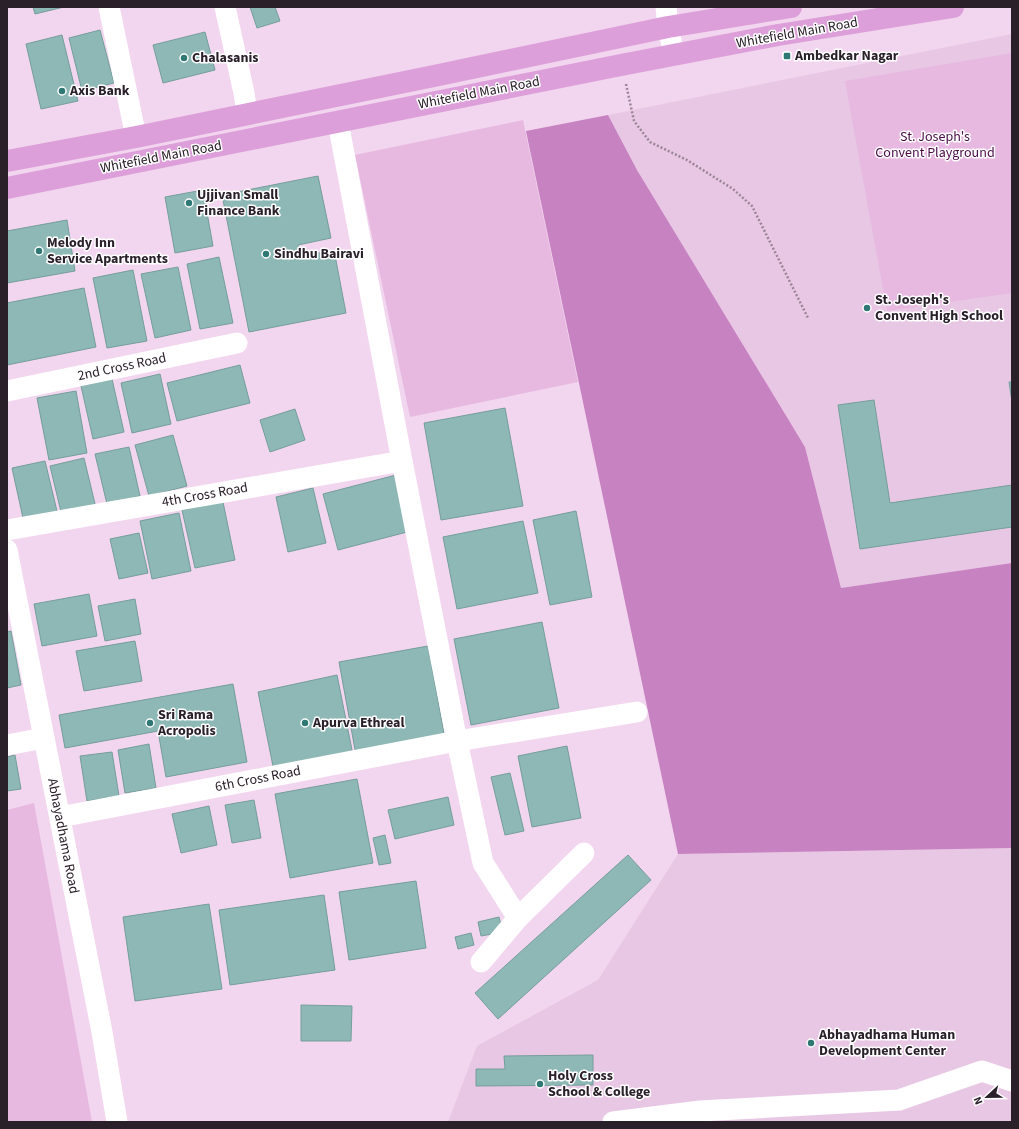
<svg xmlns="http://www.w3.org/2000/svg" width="1019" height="1129" font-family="'Source Sans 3',sans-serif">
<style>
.built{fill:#e8c7e4}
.green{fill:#e7b9e1}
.forest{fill:#c782c1}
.building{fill:#8db8b5;stroke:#749e9b}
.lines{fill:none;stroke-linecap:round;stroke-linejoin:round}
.path{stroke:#9b8698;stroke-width:2.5;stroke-dasharray:2 2;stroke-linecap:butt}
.minor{stroke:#fff;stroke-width:21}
.major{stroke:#dd9fd9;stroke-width:22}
.poi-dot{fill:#2f7874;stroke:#fff;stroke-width:1.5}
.labels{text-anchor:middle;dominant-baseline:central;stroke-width:3;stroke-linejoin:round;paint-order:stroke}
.street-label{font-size:14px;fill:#2a2029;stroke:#fff}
.poi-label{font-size:14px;font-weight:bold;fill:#2a2029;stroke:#fff;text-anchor:start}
.park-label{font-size:14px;fill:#4a0a48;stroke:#fff}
</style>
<rect width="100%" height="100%" fill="#f2d5ee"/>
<g class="built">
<path d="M1012,34V563L841,588L805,447L637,170L608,115Z"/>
<path d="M1012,848V1122H448L477,1046L598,980L678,854Z"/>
</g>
<g class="green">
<path d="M1012,53V293L887,311L845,81Z"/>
<path d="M523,120L578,382L410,417L355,155Z"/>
<path d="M34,803L92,1122H7V810Z"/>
</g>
<path class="forest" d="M608,115L637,170L805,447L841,588L1012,563V848L678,854L526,131Z"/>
<g class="building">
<path d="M33,7H64L35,14Z"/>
<path d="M250,7H275L280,21L257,28Z"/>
<path d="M100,30L114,83L82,91L69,38Z"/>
<path d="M205,32L215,70L163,83L153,45Z"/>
<path d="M62,35L78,101L41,109L26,44Z"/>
<path d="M318,176L331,238L298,245L300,257L334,250L346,313L249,332L222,195Z"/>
<path d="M203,190L213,246L175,253L165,197Z"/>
<path d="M67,220L75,271L7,283V231Z"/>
<path d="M219,257L233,323L200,329L187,264Z"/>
<path d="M178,267L191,330L155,338L141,274Z"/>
<path d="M133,270L147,341L107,348L93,278Z"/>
<path d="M84,288L96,347L7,365V303Z"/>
<path d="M240,365L250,403L177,421L167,383Z"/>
<path d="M160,374L171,424L132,433L121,383Z"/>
<path d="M112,379L124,432L93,439L81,386Z"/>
<path d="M1009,382H1012V402Z"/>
<path d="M76,391L87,453L49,460L37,398Z"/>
<path d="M874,400L890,503L1012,485V527L860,549L838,405Z"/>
<path d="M505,408L523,506L441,520L424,423Z"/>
<path d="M295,409L305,440L270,452L260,420Z"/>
<path d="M173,435L187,486L149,496L135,445Z"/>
<path d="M129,447L140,496L107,504L95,454Z"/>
<path d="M84,458L96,508L62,516L50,466Z"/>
<path d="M45,461L57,511L23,518L12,468Z"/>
<path d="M396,475L411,531L338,550L323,494Z"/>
<path d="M313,488L326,543L288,552L276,497Z"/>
<path d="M223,502L235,560L195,568L182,510Z"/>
<path d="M576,511L592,597L550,605L533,520Z"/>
<path d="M179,513L191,571L152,579L140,521Z"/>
<path d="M523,521L538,593L457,609L443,537Z"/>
<path d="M139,533L148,573L119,579L110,539Z"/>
<path d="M89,594L97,636L42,646L34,604Z"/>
<path d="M135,599L141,634L105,641L98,606Z"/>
<path d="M542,622L559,708L471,725L454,639Z"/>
<path d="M11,631L21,685L7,688V632Z"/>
<path d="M135,641L142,681L84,691L76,651Z"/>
<path d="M428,646L445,739L356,755L339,662Z"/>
<path d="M337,675L353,755L274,771L258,692Z"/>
<path d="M233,684L247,762L166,777L158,731L65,748L59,715Z"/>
<path d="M149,744L156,788L125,793L118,750Z"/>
<path d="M567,746L581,818L532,827L518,756Z"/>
<path d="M112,752L119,796L87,801L80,756Z"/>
<path d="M15,755L21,789L7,791V757Z"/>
<path d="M510,773L524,831L505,835L491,777Z"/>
<path d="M357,779L373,863L290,878L275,794Z"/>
<path d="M448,797L454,825L395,839L388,810Z"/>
<path d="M254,800L261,838L232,843L225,805Z"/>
<path d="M209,806L217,845L181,853L172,814Z"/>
<path d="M385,835L391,863L379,865L373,838Z"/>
<path d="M628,855L651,880L498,1019L475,993Z"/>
<path d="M416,881L426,948L349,960L339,892Z"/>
<path d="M324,895L335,970L230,985L219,910Z"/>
<path d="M209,904L222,989L135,1001L123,917Z"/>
<path d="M499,917L503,932L481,936L478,922Z"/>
<path d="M471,933L474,945L458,949L455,937Z"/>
<path d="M301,1005L352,1006L351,1041H301Z"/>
<path d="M593,1055V1085L476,1086V1069H505L504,1056Z"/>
</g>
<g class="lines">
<path class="path" d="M626,84L634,121L650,142L687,160L733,189L752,206L808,318"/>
<g class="minor">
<path d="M109,7L136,137"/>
<path d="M225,7L244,93L247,114"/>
<path d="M666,7L668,27L674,55"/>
<path d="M338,122L402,461L457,741L483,863L518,918L481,962"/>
<path d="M7,391L237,343"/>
<path d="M7,530L402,461"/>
<path d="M7,550L102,1032L117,1122"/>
<path d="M7,745L44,738"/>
<path d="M60,817L457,741L637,712"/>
<path d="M518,918L584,853"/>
<path d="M613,1122L700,1111L899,1100L982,1071L1012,1081"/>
</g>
<g class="major">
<path d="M7,161L136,137L434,76L668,27L791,7"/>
<path d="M7,188L621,65L778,35L953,7"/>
</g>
</g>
<g class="poi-dot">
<rect x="783" y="52" width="8" height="8" rx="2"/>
<circle cx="184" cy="58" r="4"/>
<circle cx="62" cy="91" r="4"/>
<circle cx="189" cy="203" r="4"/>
<circle cx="39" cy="251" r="4"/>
<circle cx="266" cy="254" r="4"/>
<circle cx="867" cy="308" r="4"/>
<circle cx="150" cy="723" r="4"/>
<circle cx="305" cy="723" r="4"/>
<circle cx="811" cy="1043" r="4"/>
<circle cx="540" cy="1084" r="4"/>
</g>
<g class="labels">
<g class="street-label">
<text transform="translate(797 33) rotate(-10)">Whitefield Main Road</text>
<text transform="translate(479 93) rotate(-11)">Whitefield Main Road</text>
<text transform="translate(161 157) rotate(-11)">Whitefield Main Road</text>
<text transform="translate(122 367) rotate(-12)">2nd Cross Road</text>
<text transform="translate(205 495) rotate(-10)">4th Cross Road</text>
<text transform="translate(258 779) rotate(-11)">6th Cross Road</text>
<text transform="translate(63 836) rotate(79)">Abhayadhama Road</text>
</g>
<g class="poi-label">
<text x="795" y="56">Ambedkar Nagar</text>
<text x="192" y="58">Chalasanis</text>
<text x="70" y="91">Axis Bank</text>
<text x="197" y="195">Ujjivan Small<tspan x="197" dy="16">Finance Bank</tspan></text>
<text x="47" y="243">Melody Inn<tspan x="47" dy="16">Service Apartments</tspan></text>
<text x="274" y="254">Sindhu Bairavi</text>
<text x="875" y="300">St. Joseph's<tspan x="875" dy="16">Convent High School</tspan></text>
<text x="158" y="715">Sri Rama<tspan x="158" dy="16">Acropolis</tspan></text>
<text x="313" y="723">Apurva Ethreal</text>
<text x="819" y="1035">Abhayadhama Human<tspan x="819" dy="16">Development Center</tspan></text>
<text x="548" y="1076">Holy Cross<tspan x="548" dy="16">School &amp; College</tspan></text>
</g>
<g class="park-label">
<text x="935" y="137">St. Joseph's<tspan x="935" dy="16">Convent Playground</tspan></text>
</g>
</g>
<rect width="1019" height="1129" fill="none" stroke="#2a2029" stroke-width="16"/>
<g transform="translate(987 1097) rotate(248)" stroke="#ffffff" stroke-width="3" paint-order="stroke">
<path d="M0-3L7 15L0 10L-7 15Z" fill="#2a2029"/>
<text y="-6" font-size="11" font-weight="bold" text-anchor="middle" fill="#2a2029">N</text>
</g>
</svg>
